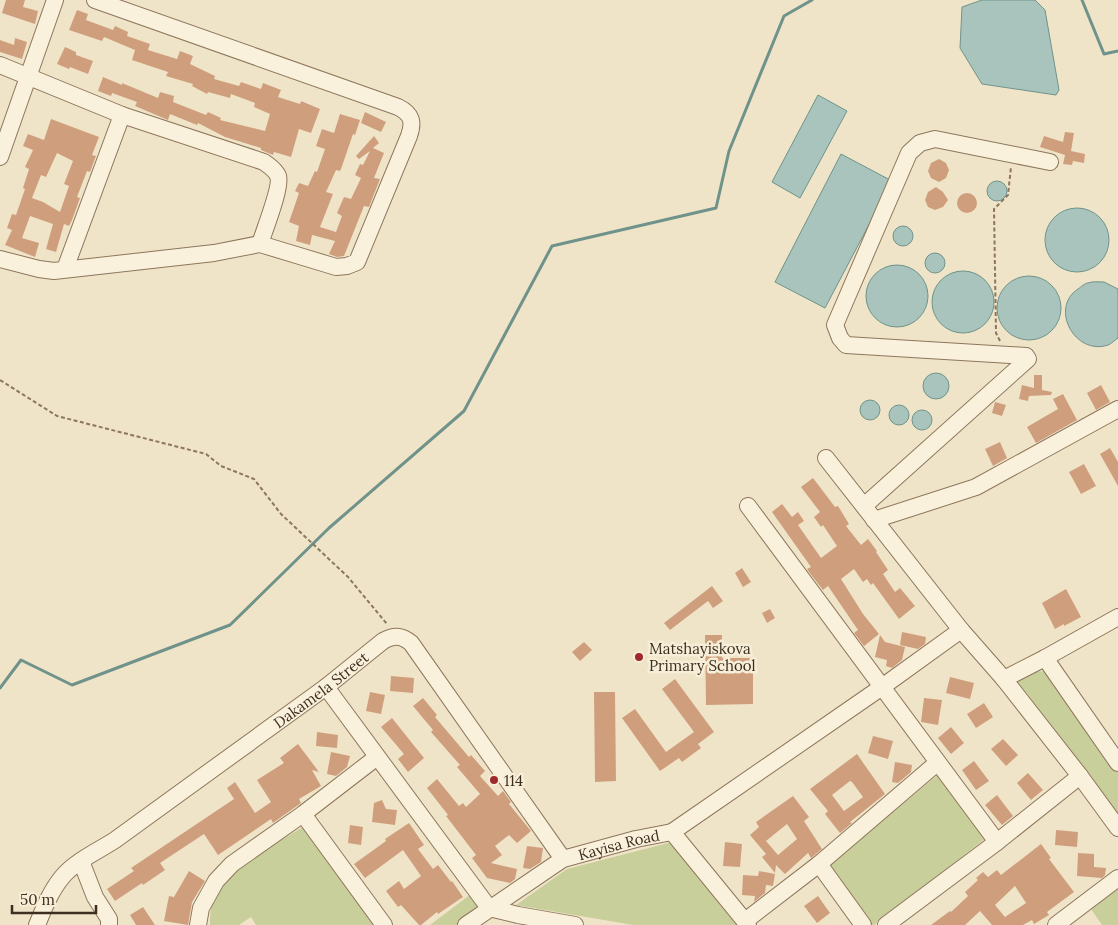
<svg xmlns="http://www.w3.org/2000/svg" width="1118" height="925" font-family="Lora,serif">
<style>
.green{fill:#c9cf9b}
.water{fill:#a9c4bc;stroke:#6f938a}
.lines{fill:none;stroke-linecap:round;stroke-linejoin:round}
.stream{stroke:#6f938a;stroke-width:3}
.building{fill:#cf9f7d;fill-rule:evenodd}
.minor-casing{stroke:#8d765c;stroke-width:18}
.path{stroke:#8d765c;stroke-width:2;stroke-dasharray:4 2.5;stroke-linecap:butt}
.minor{stroke:#faf1dc;stroke-width:16}
.poi-dot{fill:#9e2a2b;stroke:#f7eed8;stroke-width:2}
.labels{text-anchor:middle;dominant-baseline:central;stroke-width:5;stroke-linejoin:round;paint-order:stroke}
.poi-label{font-size:15px;fill:#3d2e20;stroke:#f7eed8;text-anchor:start}
.street-label{font-size:15px;fill:#3d2e20;stroke:#f7eed8}
</style>
<rect width="100%" height="100%" fill="#f0e4c8"/>
<g class="green">
<path d="M1046,671L1118,772V824L1016,689V681L1031,672Z"/>
<path d="M939,774L986,838L874,925H872L828,866Z"/>
<path d="M306,825L378,925H256L251,917L239,925H210C210,920 210,914 211,909C222,870 273,846 306,825Z"/>
<path d="M672,842L740,925H633L516,905L567,869Z"/>
<path d="M1118,885V925H1102L1089,906Z"/>
<path d="M471,894L481,908L461,925H430Z"/>
</g>
<g class="water">
<path d="M982,0H1035L1045,10L1059,90L1056,95L982,84L960,48L962,7Z"/>
<path d="M818,95L847,111L800,198L772,182Z"/>
<path d="M841,154L892,181L825,308L775,282Z"/>
<circle cx="997" cy="191" r="10"/>
<circle cx="1077" cy="240" r="32"/>
<circle cx="903" cy="236" r="10"/>
<circle cx="935" cy="263" r="10"/>
<circle cx="897" cy="296" r="31"/>
<circle cx="963" cy="302" r="31"/>
<circle cx="1029" cy="308" r="32"/>
<path d="M1104,282L1118,289V338C1115,340 1111,344 1108,345C1075,356 1049,308 1078,289C1081,287 1085,283 1088,283C1093,281 1099,282 1104,282Z"/>
<circle cx="936" cy="386" r="13"/>
<circle cx="870" cy="410" r="10"/>
<circle cx="899" cy="415" r="10"/>
<circle cx="922" cy="420" r="10"/>
</g>
<g class="lines">
<g class="stream">
<path d="M1082,0L1104,54L1118,51"/>
<path d="M0,688L21,660L72,685L230,625L329,528L464,411L552,246L716,208L729,151L784,16L812,0"/>
</g>
</g>
<g class="building">
<path d="M6,0H25L23,7L38,11L35,24L2,13Z"/>
<path d="M77,10L88,14L86,20L113,30L115,26L128,32L127,36L150,44L148,50L177,59L180,51L193,56L190,64L215,76L214,79L239,86L241,82L261,89L263,83L281,90L278,97L300,104L301,101L320,109L311,133L299,129L291,157L274,152L273,155L261,150V148L225,137L198,123L197,125L170,114L168,120L135,106L137,102L112,93L111,96L98,91L103,77L122,85V83L158,98L160,92L174,96L173,102L206,115L208,112L221,118L220,120L265,131L270,114L254,107L255,103L231,94L230,98L208,92L207,94L192,86L193,84L166,76L168,72L132,60L135,50L104,37L102,41L69,30Z"/>
<path d="M15,38L27,42L22,59L0,52V40L14,45Z"/>
<path d="M65,47L76,52V55L93,61L88,74L70,67L69,69L57,64Z"/>
<path d="M365,112L386,122L381,132L361,123Z"/>
<path d="M340,114L360,120L355,135L353,134L341,169L340,171L336,170L326,192L333,194L320,227L336,232L342,216L337,213L344,197L351,199L361,178L355,175L360,164L363,165L370,151L359,159L356,156L374,136L379,143L373,148L384,153L374,178L380,179L369,207L364,206L344,256L337,257L329,254L335,241L312,235L310,245L296,241L299,226L289,222L299,193L295,191L299,183L308,186L315,171L317,172L325,149L316,146L322,129L334,133Z"/>
<path d="M51,119L99,137L92,155L96,156L90,172L87,171L77,197L80,198L72,220L69,226L64,224L56,252L46,249L53,224L30,216L22,238L39,243L35,257L5,245L12,230L7,228L12,214L16,215L25,189L23,188L29,169L25,167L33,150L23,146L28,134L44,140ZM57,153L73,161L64,184L69,186L60,212L43,202L32,198L41,175L46,177Z"/>
<path d="M1065,132L1074,133L1071,151L1085,154L1084,163L1073,161L1072,165L1063,164L1065,155L1040,147L1044,136L1063,142Z"/>
<path d="M939,159L946,163L949,170L946,178L939,182L931,178L928,171L931,163Z"/>
<path d="M936,187L943,192L948,200L943,207L935,210L928,207L925,200L928,192Z"/>
<circle cx="967" cy="203" r="10"/>
<path d="M1034,375H1042V390L1052,392L1051,395L1029,396L1028,401L1019,399L1022,385L1034,388Z"/>
<path d="M1101,385L1110,402L1096,410L1087,393Z"/>
<path d="M1063,394L1077,420L1036,443L1027,427L1058,409L1053,399Z"/>
<path d="M995,402L1006,405L1002,416L992,413Z"/>
<path d="M1000,442L1007,458L993,466L985,449Z"/>
<path d="M1110,448L1118,462V486L1100,454Z"/>
<path d="M1084,464L1096,486L1081,494L1069,472Z"/>
<path d="M813,478L835,507L838,506L849,524L846,526L861,545L868,539L877,551L876,552L888,570L883,574L895,592L900,588L915,606L899,619L873,583L871,585L867,579L863,582L854,569L841,579L863,614L879,634L864,646L854,633L858,630L828,586L823,590L809,572L807,569L811,567L772,512L782,504L792,517L798,512L804,521L798,525L821,558L837,546L823,525L821,527L814,517L820,512L801,487Z"/>
<path d="M742,568L751,582L743,587L735,573Z"/>
<path d="M712,586L723,601L713,608L708,601L670,630L664,623Z"/>
<path d="M1066,589L1081,617L1064,626V624L1055,629L1042,603Z"/>
<path d="M770,609L775,618L767,623L762,613Z"/>
<path d="M902,632L926,637L925,644L918,649L900,645Z"/>
<path d="M705,635H722V658H753V704L706,705Z"/>
<path d="M880,635L885,642L905,647L902,660L892,668L886,666L887,660L875,657Z"/>
<path d="M584,642L592,650L580,661L572,652Z"/>
<path d="M391,676L414,678L413,693L390,691Z"/>
<path d="M950,677L974,683L970,699L946,693Z"/>
<path d="M675,679L714,732L698,744L701,748L682,762L679,758L660,771L622,718L635,709L666,752L694,732L662,689Z"/>
<path d="M370,692L385,695L381,714L366,711Z"/>
<path d="M594,692H615L616,781L595,782Z"/>
<path d="M423,698L437,715L435,717L469,757L471,755L485,771L480,776L498,796L503,791L511,802L509,804L531,831L517,843L509,835L495,846L502,855L491,863L517,869L515,879L510,883L487,878L472,858L476,855L446,816L448,815L427,788L437,779L459,806L463,803L466,807L480,794L457,767L460,765L431,732L433,730L413,706Z"/>
<path d="M924,698L942,700L938,725L921,722Z"/>
<path d="M984,703L993,717L976,728L967,714Z"/>
<path d="M392,718L424,758L408,772L398,759L404,754L381,727Z"/>
<path d="M951,727L964,743L951,754L938,738Z"/>
<path d="M317,732L338,735L337,748L316,746Z"/>
<path d="M873,736L893,741L888,759L868,753Z"/>
<path d="M1003,739L1018,755L1006,766L991,749Z"/>
<path d="M298,744L319,772L312,770L321,786L299,799L301,803L273,823L271,819L218,855L204,834L160,863L165,870L143,885L142,883L115,901L107,889L134,871L131,868L234,799L227,788L235,782L255,813L271,802L257,780L284,763L280,758Z"/>
<path d="M331,752L350,756L347,767L336,776L327,774Z"/>
<path d="M857,754L885,794L850,822L852,823L840,833L825,814L828,811L810,789ZM850,781L852,782L863,797L844,811L832,795Z"/>
<path d="M974,761L989,781L976,790L962,770Z"/>
<path d="M895,762L912,765L911,772L898,783L892,782Z"/>
<path d="M1028,773L1043,790L1031,800L1017,783Z"/>
<path d="M997,795L1013,816L1002,825L985,805Z"/>
<path d="M793,796L809,817L804,821L822,849L811,858L808,853L785,874L776,865L775,873L762,857L766,854L750,835L759,827L756,822ZM787,824L797,839L778,855L766,841Z"/>
<path d="M382,800L386,809L397,810L395,825L372,822L374,803Z"/>
<path d="M409,823L424,845L418,849L433,869L438,865L451,882L452,881L463,897L438,914L437,912L421,925H419L401,905L398,907L386,891L399,881L404,889L421,876L403,850L365,878L354,864L386,841L385,839Z"/>
<path d="M350,825L363,827L361,845L348,843Z"/>
<path d="M1056,830L1078,832L1077,847L1055,845Z"/>
<path d="M725,842L742,844L740,867L723,866Z"/>
<path d="M1041,844L1051,858L1049,859L1074,892L1047,912L1049,915L1034,924L1032,920L1023,925H992L980,911L965,925H931L950,911L951,912L968,896L965,892L978,880L976,878L983,872L988,877L997,870L1001,875ZM1015,886L1026,903L1005,917L995,905Z"/>
<path d="M527,846L543,848L541,862L530,869L523,868Z"/>
<path d="M1078,853L1094,854V867L1106,868L1105,875L1102,878L1077,876Z"/>
<path d="M189,871L205,881L192,902L188,925L164,921L169,896L174,897Z"/>
<path d="M759,871L775,874L773,886L766,885L765,893L754,902L755,896L742,895L743,875L758,876Z"/>
<path d="M818,896L830,913L817,923L804,906Z"/>
<path d="M143,907L155,925H136L130,915Z"/>
</g>
<g class="lines">
<g class="minor-casing">
<g id="minor">
<path d="M0,65L122,115L264,162C269,166 275,169 278,176C282,186 264,231 260,244"/>
<path d="M0,157L55,0"/>
<path d="M0,259L39,269L54,271L214,253L260,244L336,267L347,266L357,262L409,136C414,122 412,114 398,107L95,0"/>
<path d="M65,269L122,115"/>
<path d="M826,458L961,630"/>
<path d="M748,506L997,842"/>
<path d="M864,506L1028,359L1026,356L846,345L840,338L835,325L909,153L920,143L935,139L1050,162"/>
<path d="M874,520L976,487L1118,409"/>
<path d="M1045,658L1118,763"/>
<path d="M1004,679L1080,776L1118,828"/>
<path d="M326,687L489,908L518,915L575,925"/>
<path d="M303,814L384,925"/>
<path d="M672,832L882,687L961,630L1004,679L1045,658L1118,617"/>
<path d="M81,861L95,897L109,919V925"/>
<path d="M819,864L863,925"/>
<path d="M745,921L819,864L937,763"/>
<path id="s1" d="M37,925C44,908 51,890 63,876C76,861 98,851 115,840L326,687L383,641C394,635 401,635 411,643L563,859"/>
<path d="M198,925L201,908L216,881L232,864L303,814L377,757"/>
<path id="s2" d="M466,925L563,859L636,839L672,832L748,925"/>
<path d="M886,925L997,842L1080,776"/>
<path d="M1056,925L1118,878"/>
</g>
</g>
<g class="path">
<path d="M1000,341L996,333L994,209L1008,195L1011,167"/>
<path d="M0,380L57,416L206,454L221,466L254,479L281,514L348,577L387,624"/>
</g>
<use href="#minor" class="minor"/>
</g>
<g class="poi-dot">
<circle cx="639" cy="657" r="5"/>
<circle cx="494" cy="780" r="5"/>
</g>
<g class="labels">
<g class="poi-label">
<text x="649" y="648">Matshayiskova<tspan x="649" dy="17">Primary School</tspan></text>
<text x="504" y="780">114</text>
</g>
<g class="street-label">
<text stroke="none"><textPath href="#s1" startOffset="374">Dakamela Street</textPath></text>
<text stroke="none"><textPath href="#s2" startOffset="175">Kayisa Road</textPath></text>
</g>
</g>
<path d="M12 905v8h84v-8" fill="none" stroke="#3d2e20" stroke-width="2.5"/>
<text x="20" y="905" font-size="15" fill="#3d2e20" stroke="#f7eed8" stroke-width="4" paint-order="stroke">50 m</text>
</svg>
